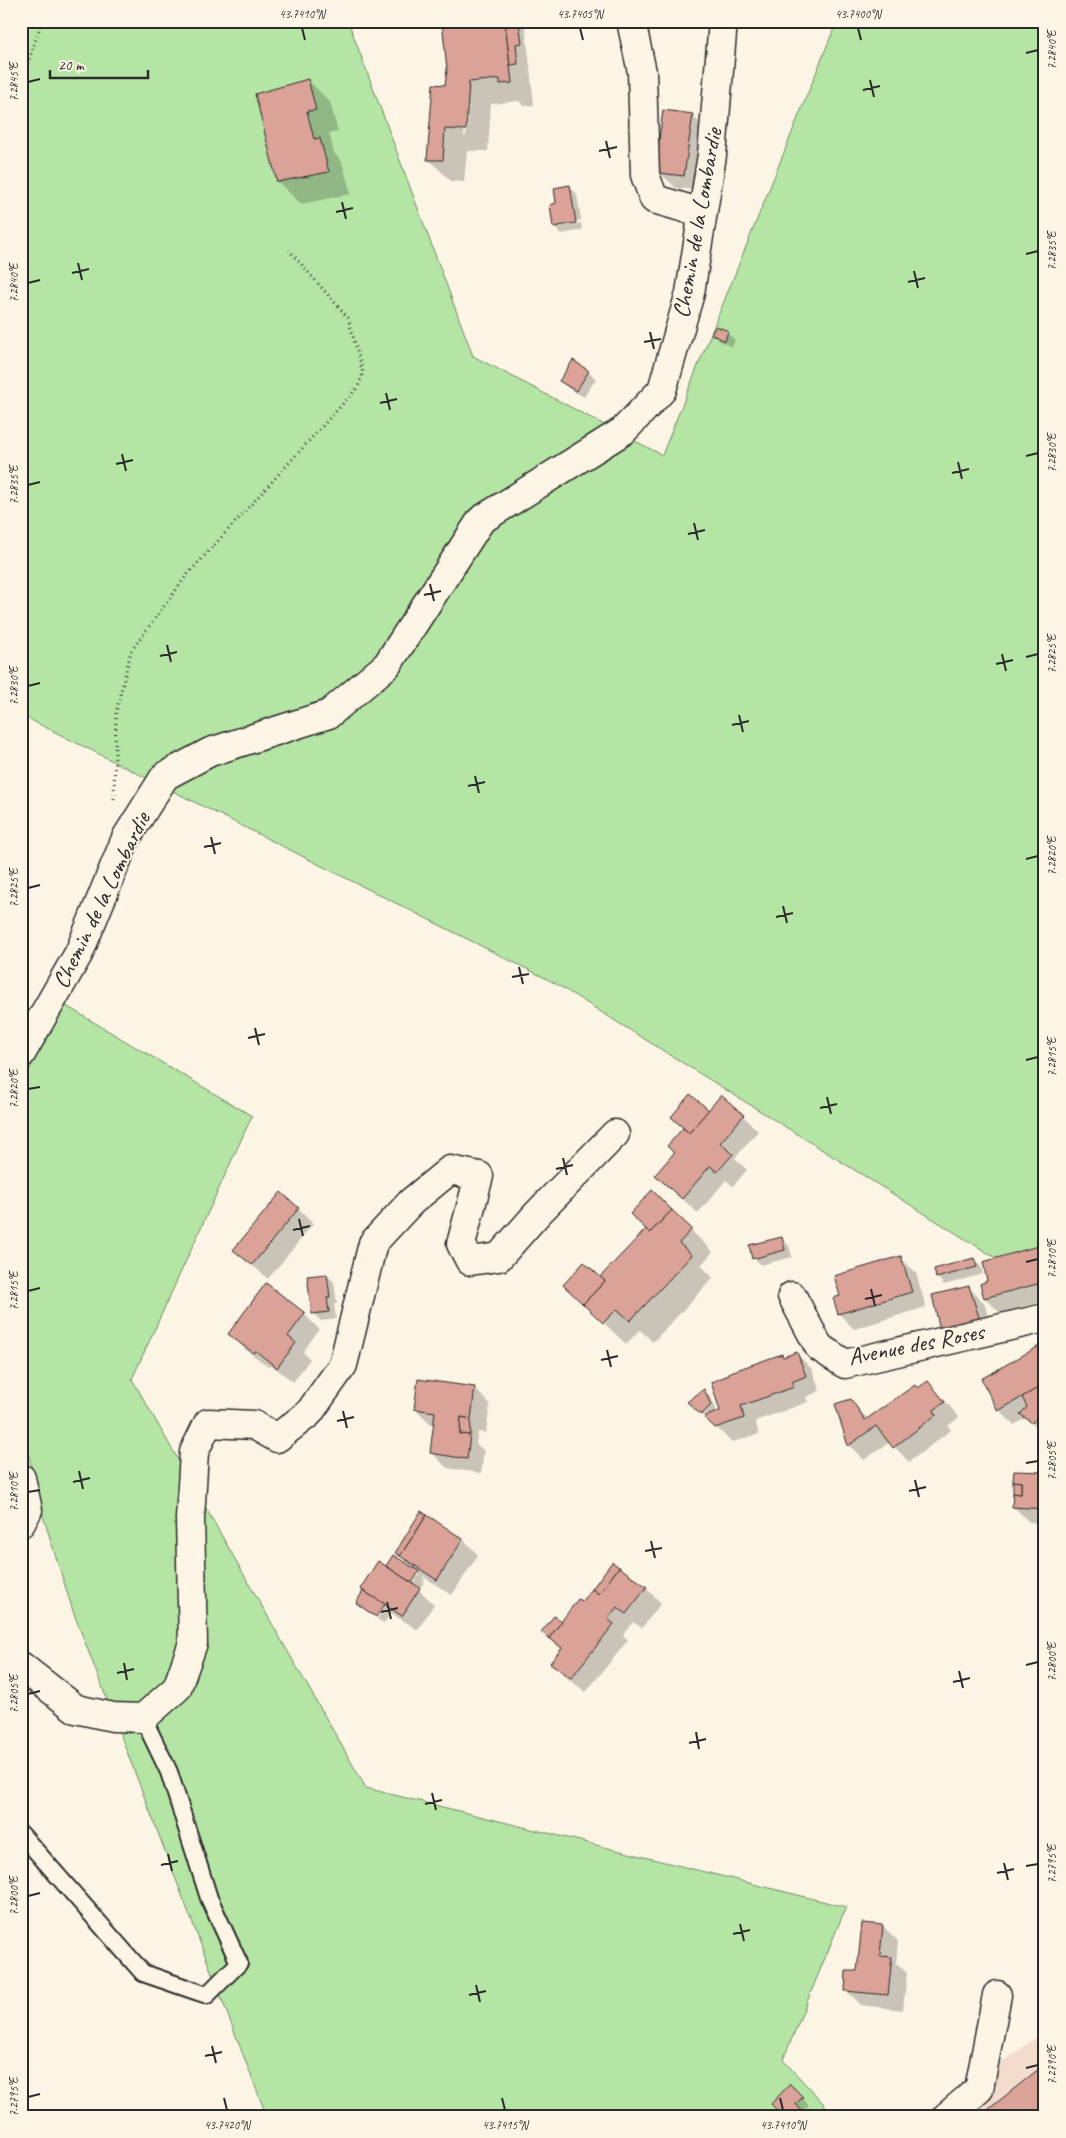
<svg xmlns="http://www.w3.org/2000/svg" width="1066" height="2138" font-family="Caveat,sans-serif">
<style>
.built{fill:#f2dcce}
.green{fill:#b5e5a5;stroke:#708868}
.shadow{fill:#0003;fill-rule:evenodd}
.building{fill:#dba297;stroke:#2b2b2b}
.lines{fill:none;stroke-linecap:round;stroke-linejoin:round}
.service-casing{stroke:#2b2b2b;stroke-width:20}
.minor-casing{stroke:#2b2b2b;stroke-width:31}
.path{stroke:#2b2b2b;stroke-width:3;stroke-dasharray:1 4;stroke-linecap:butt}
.service{stroke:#fcf5e5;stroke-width:16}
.minor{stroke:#fcf5e5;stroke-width:28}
.ticks{fill:none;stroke:#2b2b2b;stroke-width:2}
.labels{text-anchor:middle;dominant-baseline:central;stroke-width:4;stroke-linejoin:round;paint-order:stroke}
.street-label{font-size:24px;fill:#2b2b2b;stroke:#fcf5e5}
.neatline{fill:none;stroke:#2b2b2b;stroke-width:2}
.ticks-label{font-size:12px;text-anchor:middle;fill:#2b2b2b}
</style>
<rect width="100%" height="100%" fill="#fcf5e5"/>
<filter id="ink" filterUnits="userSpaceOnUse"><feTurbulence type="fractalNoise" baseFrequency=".02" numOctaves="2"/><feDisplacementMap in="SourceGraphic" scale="10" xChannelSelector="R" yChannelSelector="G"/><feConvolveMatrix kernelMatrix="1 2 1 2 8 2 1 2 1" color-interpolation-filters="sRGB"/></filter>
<g filter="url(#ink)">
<path class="built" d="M1045,2031V2117H927Z"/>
<g class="green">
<path d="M21,21H348L473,356L662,455L837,21H1045V1282L1039,1285L553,982L21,715Z"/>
<path d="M63,1004L252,1116L132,1379L366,1788L846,1907L783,2060L836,2117H267L73,1611L43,1516L21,1422V1086Z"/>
</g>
<g class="shadow">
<path d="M443,21H525L534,105L524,106L519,101L491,104L488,151H467L464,182L451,181L428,159L448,70ZM466,106H469L466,136H464Z"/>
<path d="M308,80L330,102L338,132L329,133L334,153L342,162L351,194L301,204L278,182L257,95Z"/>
<path d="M692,115L707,131L699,190L676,188L660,173Z"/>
<path d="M569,186L577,194L581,220L559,225V227L581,223L582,230L562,234L554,227L557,204Z"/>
<path d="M727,333L735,340L732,347L720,341L713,334Z"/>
<path d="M588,372L596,379L584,397L568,388L561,381Z"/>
<path d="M709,1112L743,1116L758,1131L735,1158L747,1170L733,1186L726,1180L698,1213L656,1175L675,1153L669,1146L685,1128Z"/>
<path d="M652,1192L713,1252L701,1265L713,1278L653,1342L640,1330L626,1344L564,1285L601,1279L647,1229Z"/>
<path d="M298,1209L313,1224L268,1279L234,1249Z"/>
<path d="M781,1238L789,1246L792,1257L761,1265L754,1258Z"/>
<path d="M1045,1245V1301L1000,1313L985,1298Z"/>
<path d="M901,1258L916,1273L926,1307L854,1329L839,1314L841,1296Z"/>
<path d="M974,1259L981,1267L983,1274L944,1285L937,1277Z"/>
<path d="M327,1275L334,1282L337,1304H334L336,1319L321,1321L313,1313Z"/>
<path d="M968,1287L984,1303L994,1335L956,1344Z"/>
<path d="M304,1314L319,1329L303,1352L310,1359L293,1382L272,1365L269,1367L245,1349L230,1334Z"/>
<path d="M1045,1351V1424L1040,1430L1026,1418L1014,1425L999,1410Z"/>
<path d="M797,1354L812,1369L820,1391L806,1397L808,1402L755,1421L759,1434L732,1442L696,1409L704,1391L711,1398L718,1413L784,1358Z"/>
<path d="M928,1382L959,1417L948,1426L951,1430L909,1462L890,1442L864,1460L849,1445L851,1401L868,1419Z"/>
<path d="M475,1389L490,1404L486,1433L478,1432L476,1444L484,1451L481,1473L447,1468L432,1453L435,1425L431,1424L415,1409Z"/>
<path d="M1045,1473V1523L1029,1522L1013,1506Z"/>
<path d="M463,1539L478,1555L452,1595L421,1575L425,1580L419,1590L434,1604L418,1630L391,1613L384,1623L377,1619L384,1607H381L375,1617L357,1603L392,1570L388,1566L415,1569L397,1553ZM417,1572H420L410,1589L408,1588Z"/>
<path d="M646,1588L661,1603L642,1628L633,1622L623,1635L628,1640L586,1692L567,1678L552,1663L562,1649L542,1632Z"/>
<path d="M883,1926L898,1941L896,1963L907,1973L903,2010L861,2005L846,1990L858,1972Z"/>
<path d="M790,2086L809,2105L802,2112L786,2117Z"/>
</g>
<g class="building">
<path d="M442,21H505L512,83L500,84V79L469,82L466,130L445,129L443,160H427L433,84L445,85L447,70Z"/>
<path d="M519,21L522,43L516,44L518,64L510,65L505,22Z"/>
<path d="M308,79L316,110L307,111L314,139L320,138L329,172L277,182L255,94Z"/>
<path d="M663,110L693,114L684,176L659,173L656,162Z"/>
<path d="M570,185L576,223L553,227L550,205L556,203L554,188Z"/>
<path d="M716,326L728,331L725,341L711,334Z"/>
<path d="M573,360L589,371L576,391L559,381Z"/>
<path d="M690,1094L709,1110L689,1133L671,1117Z"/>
<path d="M721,1095L744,1115L720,1143L733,1154L717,1172L710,1166L682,1199L655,1175L674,1153L667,1146L683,1128L689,1133Z"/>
<path d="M652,1190L672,1210L650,1233L630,1214Z"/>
<path d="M281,1192L299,1208L252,1265L233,1250Z"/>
<path d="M672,1210L692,1229L679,1243L692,1255L630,1321L617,1309L603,1323L583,1304L605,1281L600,1277L646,1229L650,1233Z"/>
<path d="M782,1237L785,1250L752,1259L749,1245Z"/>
<path d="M1045,1244V1282L984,1298L980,1284L987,1281L983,1262Z"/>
<path d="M901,1256L912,1292L838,1314L833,1298L840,1296L834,1276Z"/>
<path d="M974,1258L977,1267L936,1278L934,1269Z"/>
<path d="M584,1262L605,1281L583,1304L563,1285Z"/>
<path d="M327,1274L330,1297H327L329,1312L312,1314L307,1276Z"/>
<path d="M266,1283L305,1313L288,1336L296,1343L277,1368L256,1351L253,1353L228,1334Z"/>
<path d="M969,1286L980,1320L940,1330L932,1295Z"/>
<path d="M1041,1345L1045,1351V1384L998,1411L981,1379Z"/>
<path d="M797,1352L806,1376L792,1382L794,1387L741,1406L744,1418L715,1428L704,1417L720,1411L711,1382L729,1375L728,1373L782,1354L783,1357Z"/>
<path d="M418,1379L475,1387L471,1419L461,1417L460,1434L470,1435L467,1459L430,1453L435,1412L414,1409Z"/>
<path d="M928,1381L945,1402L934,1410L936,1415L893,1448L876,1426L848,1446L835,1404L851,1399L865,1420L915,1385L918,1388Z"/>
<path d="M1045,1384V1409L1032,1423L1020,1414L1027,1407L1022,1397Z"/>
<path d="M704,1389L711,1405L701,1415L687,1402Z"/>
<path d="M461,1417L471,1419L470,1435L460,1434Z"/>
<path d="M1014,1471L1045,1472V1509L1012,1507L1013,1493L1021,1494V1482L1013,1481Z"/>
<path d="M1013,1481L1021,1482V1494L1013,1493Z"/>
<path d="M421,1511L427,1515L400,1556L395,1553Z"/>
<path d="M427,1515L463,1539L437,1580L400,1556Z"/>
<path d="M393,1555L419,1571L412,1583L386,1566Z"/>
<path d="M378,1561L420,1588L402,1616L360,1589Z"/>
<path d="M612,1562L619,1567L599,1594L592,1589Z"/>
<path d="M619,1567L647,1587L626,1614L617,1607L608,1619L614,1624L571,1678L550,1663L562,1648L549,1638L578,1599L583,1601L592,1589L599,1594Z"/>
<path d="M363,1591L385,1604L376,1617L356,1603Z"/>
<path d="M554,1616L562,1621L549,1638L541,1632Z"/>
<path d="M862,1923L883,1925L880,1956L892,1957L888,1995L845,1991L846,1971H857Z"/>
<path d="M1045,2064V2117H979Z"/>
<path d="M790,2084L803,2097L796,2104L807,2117H784L771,2104Z"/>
</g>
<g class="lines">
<g class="service-casing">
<path id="service" d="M21,1834L143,1973L207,1995L239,1963L209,1898L169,1772L143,1718"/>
</g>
<g class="minor-casing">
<g id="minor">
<path d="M631,21L642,72L645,175L654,199L702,213"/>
<path d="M21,1054L79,953L126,838L165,776L210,752L329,714L387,665L481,520L623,431L662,390L690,293L712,155L723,21"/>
<path d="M792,1296L819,1347L845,1364L1045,1318"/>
<path d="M21,1478L28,1510L21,1523"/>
<path d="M21,1666L76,1709L113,1717L143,1718L177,1688L193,1643L190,1519L194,1452L208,1423L254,1425L277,1438L309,1413L343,1365L373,1243L411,1202L450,1170L479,1176L461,1244L470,1261L499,1257L537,1214L615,1134"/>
<path d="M946,2117L979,2089L997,1995"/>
</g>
</g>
<g class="path">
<path d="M21,83L42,21"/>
<path d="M114,799L116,712L131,651L187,575L358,387L363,373L348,318L289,250"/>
</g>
<use href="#service" class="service"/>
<use href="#minor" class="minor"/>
</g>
</g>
<path class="ticks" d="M302,28L305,40M580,28L583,40M858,28L861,40M1026,53L1038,50M870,80L874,97M28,82L40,79M863,90L880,86M606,141L610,158M599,151L617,147M342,202L346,219M336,212L353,208M1026,254L1038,251M78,263L82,280M914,271L918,288M72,273L89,269M908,282L925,278M28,283L40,280M650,332L654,349M644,342L661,339M386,393L390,410M380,403L397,399M122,454L126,471M1026,456L1038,453M958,462L962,479M116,464L133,460M952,473L969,469M28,485L40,482M694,523L698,540M688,534L705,530M430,584L434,601M424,595L441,591M167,645L171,662M1002,654L1006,671M160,656L177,652M1026,657L1038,654M996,664L1013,660M28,686L40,683M739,715L743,732M732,725L749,721M475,776L479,793M468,786L485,782M211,837L215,854M204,847L221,843M1026,859L1038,856M28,888L40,885M783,906L787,923M776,917L793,913M519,967L523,984M512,977L529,974M255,1028L259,1045M248,1038L265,1034M1026,1060L1038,1057M28,1089L40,1087M827,1097L831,1114M820,1108L837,1104M563,1158L567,1175M556,1169L573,1165M299,1219L303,1236M293,1230L310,1226M1026,1262L1038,1259M871,1289L875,1306M28,1291L40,1288M865,1299L882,1295M607,1350L611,1367M601,1360L618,1356M343,1411L347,1428M337,1421L354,1417M1026,1463L1038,1461M79,1471L83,1489M915,1480L919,1497M73,1482L90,1478M909,1491L926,1487M28,1492L40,1490M651,1541L655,1558M645,1551L662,1548M387,1602L391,1619M381,1612L398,1608M124,1663L127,1680M1026,1665L1038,1662M959,1671L963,1688M117,1673L134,1669M953,1682L970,1678M28,1694L40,1691M696,1732L699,1749M689,1743L706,1739M432,1793L436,1810M425,1804L442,1800M168,1854L172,1871M1004,1863L1008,1880M161,1865L178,1861M1026,1866L1038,1864M997,1873L1014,1869M28,1896L40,1893M740,1924L744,1941M733,1934L750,1930M476,1985L480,2002M469,1995L486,1991M212,2046L216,2063M205,2056L222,2052M1026,2068L1038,2065M28,2097L40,2094M224,2098L227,2110M502,2098L505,2110M780,2098L783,2110"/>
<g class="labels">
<g class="street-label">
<text transform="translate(697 223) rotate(-80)">Chemin de la Lombardie</text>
<text transform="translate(101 900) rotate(-64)">Chemin de la Lombardie</text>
<text transform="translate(916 1344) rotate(-11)">Avenue des Roses</text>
</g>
</g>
<rect width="1066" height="2138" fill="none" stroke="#fcf5e5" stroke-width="55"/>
<path d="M50 70v8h98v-8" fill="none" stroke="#2b2b2b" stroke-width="2.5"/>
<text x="58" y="70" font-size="15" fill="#2b2b2b" stroke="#fcf5e5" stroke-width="4" paint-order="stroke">20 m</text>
<rect x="28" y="28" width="1010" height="2082" class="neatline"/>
<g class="ticks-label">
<text x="302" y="18">43.7410°N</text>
<text x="580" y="18">43.7405°N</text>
<text x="858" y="18">43.7400°N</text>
<text transform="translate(1052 50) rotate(-90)" y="4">7.2840°E</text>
<text transform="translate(14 82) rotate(-90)" y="4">7.2845°E</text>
<text transform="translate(1052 251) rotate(-90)" y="4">7.2835°E</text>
<text transform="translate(14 283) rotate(-90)" y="4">7.2840°E</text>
<text transform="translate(1052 453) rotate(-90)" y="4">7.2830°E</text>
<text transform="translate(14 485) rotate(-90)" y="4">7.2835°E</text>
<text transform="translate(1052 654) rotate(-90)" y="4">7.2825°E</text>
<text transform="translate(14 686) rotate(-90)" y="4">7.2830°E</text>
<text transform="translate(1052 856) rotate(-90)" y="4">7.2820°E</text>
<text transform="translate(14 888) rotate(-90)" y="4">7.2825°E</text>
<text transform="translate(1052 1057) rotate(-90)" y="4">7.2815°E</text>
<text transform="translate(14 1089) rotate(-90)" y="4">7.2820°E</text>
<text transform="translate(1052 1259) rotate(-90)" y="4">7.2810°E</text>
<text transform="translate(14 1291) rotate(-90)" y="4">7.2815°E</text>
<text transform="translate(1052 1461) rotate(-90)" y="4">7.2805°E</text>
<text transform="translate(14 1492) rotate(-90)" y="4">7.2810°E</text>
<text transform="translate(1052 1662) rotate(-90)" y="4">7.2800°E</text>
<text transform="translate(14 1694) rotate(-90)" y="4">7.2805°E</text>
<text transform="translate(1052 1864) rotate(-90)" y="4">7.2795°E</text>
<text transform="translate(14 1896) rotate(-90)" y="4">7.2800°E</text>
<text transform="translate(1052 2065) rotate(-90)" y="4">7.2790°E</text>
<text transform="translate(14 2097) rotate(-90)" y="4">7.2795°E</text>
<text x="227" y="2129">43.7420°N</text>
<text x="505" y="2129">43.7415°N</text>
<text x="783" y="2129">43.7410°N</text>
</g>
</svg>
